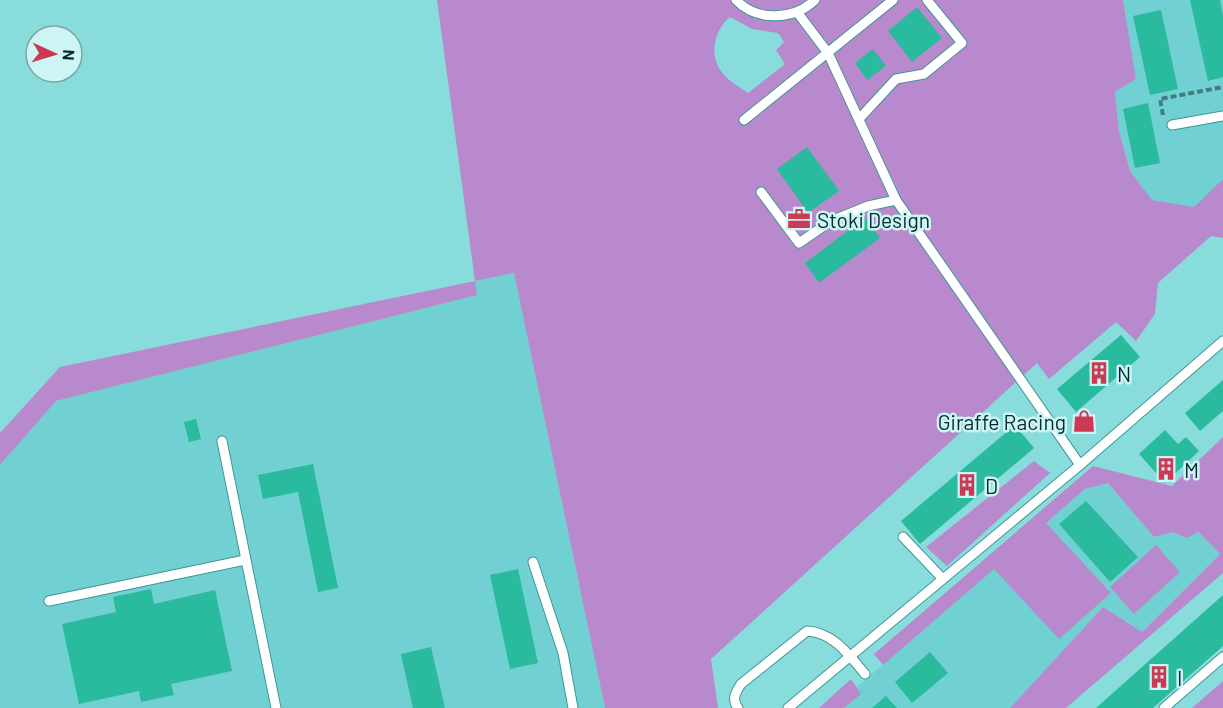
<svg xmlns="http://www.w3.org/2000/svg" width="1223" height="708" font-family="Barlow,sans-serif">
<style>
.built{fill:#71d0d1}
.green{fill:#b989cd;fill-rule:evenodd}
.building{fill:#2aba9e}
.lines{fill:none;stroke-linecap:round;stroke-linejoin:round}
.lane-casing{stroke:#409596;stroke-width:11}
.path{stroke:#427e7e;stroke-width:4;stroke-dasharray:6 3;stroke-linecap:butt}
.lane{stroke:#fff;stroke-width:9}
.labels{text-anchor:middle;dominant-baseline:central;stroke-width:5;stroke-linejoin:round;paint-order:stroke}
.poi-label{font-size:21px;fill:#052b2b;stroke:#cdf5f5;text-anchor:start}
</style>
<rect width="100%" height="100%" fill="#88dcdc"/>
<g class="built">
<path d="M1123,0H1223V179L1195,207L1152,200L1130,171L1119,131L1115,92L1136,79Z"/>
<path d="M514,273L605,708H0V465L56,401L477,295L475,281Z"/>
<path d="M1108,483L1154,537L1173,532L1187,538L1197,532L1220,554L1142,632L1103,607L1010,708H844L861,694L856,688L1085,489Z"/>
</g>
<g class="green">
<path d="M437,0H1123L1136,79L1115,92L1119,131L1130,171L1152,200L1194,207L1223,179V238L1211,236L1158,283L1155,314L1136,341L1116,322L1049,379L1037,363L711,659L718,708H605L514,273L475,281L477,295L56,401L0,465V433L60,367L475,281ZM730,17L752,29L778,33L784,42L776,50L785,64L748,93C738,86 725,79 719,68C709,52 716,28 730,17Z"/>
<path d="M1223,437V573L1066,708H1010L1103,607L1142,632L1220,554L1198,532L1187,538L1173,532L1154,537L1108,483L1085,489L1046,523L1111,593L1059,639L994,569L883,665L874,654L1093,466L1172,486Z"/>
<path d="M1034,461L1050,473L947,566L926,547Z"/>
<path d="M1156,545L1180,572L1134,614L1110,587Z"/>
<path d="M851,679L861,694L844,708H819Z"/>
<path d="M1223,681V708H1192Z"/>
</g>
<g class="building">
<path d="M1190,0H1220L1223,16V77L1208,81Z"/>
<path d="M917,7L942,38L912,62L888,31Z"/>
<path d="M1161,10L1178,89L1150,95L1133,16Z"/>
<path d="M873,49L886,66L867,80L855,63Z"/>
<path d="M1148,103L1160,163L1135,168L1123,109Z"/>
<path d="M807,147L839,191L808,213L777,169Z"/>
<path d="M865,218L880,238L819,283L805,263Z"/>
<path d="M1121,335L1140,357L1076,412L1057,389Z"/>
<path d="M1223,380V411L1200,431L1185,413Z"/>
<path d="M196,419L201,439L189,442L184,422Z"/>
<path d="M1015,425L1034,448L920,544L901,521Z"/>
<path d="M1165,430L1178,444L1186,437L1199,451L1165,483L1139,454Z"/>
<path d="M313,464L338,588L318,592L298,492L263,499L258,475Z"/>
<path d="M1086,501L1138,557L1110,582L1059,524Z"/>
<path d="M518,569L538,663L510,669L490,575Z"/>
<path d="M151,589L154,604L215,590L232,671L171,684L174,695L141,702L139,691L79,704L62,624L116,612L113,597Z"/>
<path d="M1223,595V646L1153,708H1096Z"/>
<path d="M431,647L445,708H413L401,654Z"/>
<path d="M930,652L948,673L912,703L895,682Z"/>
<path d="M886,696L897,708H872Z"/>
</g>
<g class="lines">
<g class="lane-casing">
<g id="lane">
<path d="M736,0C757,22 794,20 815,0"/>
<path d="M797,12L828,53L896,200L1080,465"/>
<path d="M859,119L896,79L924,74L962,43L927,0"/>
<path d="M744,120L893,0"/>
<path d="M1172,125L1223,116"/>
<path d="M761,192L799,243L831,221L868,206L896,200"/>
<path d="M222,441L276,708"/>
<path d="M903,537L942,578"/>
<path d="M533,562L563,653L573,708"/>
<path d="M49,601L245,560"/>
<path d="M738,708C731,699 736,692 741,684L807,631C833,632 850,656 865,674"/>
<path d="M788,708L1080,465L1223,341"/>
<path d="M1164,708L1223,657"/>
</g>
</g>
<path class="path" d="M1163,115L1160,99L1223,87"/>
<use href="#lane" class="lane"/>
</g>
<defs>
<g id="office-bare" transform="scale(1.8)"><path d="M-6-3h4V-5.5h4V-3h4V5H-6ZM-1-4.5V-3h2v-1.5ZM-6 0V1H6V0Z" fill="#cb3a52" stroke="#cdf5f5" stroke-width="2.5" paint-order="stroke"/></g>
<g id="building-bare" transform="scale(1.8)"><path d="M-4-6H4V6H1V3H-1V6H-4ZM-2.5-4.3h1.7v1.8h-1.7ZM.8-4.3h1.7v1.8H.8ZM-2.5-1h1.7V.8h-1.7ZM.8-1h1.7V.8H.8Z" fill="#cb3a52" stroke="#cdf5f5" stroke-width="2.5" paint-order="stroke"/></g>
<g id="shop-bare" transform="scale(1.8)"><path d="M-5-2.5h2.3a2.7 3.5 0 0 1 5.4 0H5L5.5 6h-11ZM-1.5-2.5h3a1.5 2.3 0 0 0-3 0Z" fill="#cb3a52" stroke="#cdf5f5" stroke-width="2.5" paint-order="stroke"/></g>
</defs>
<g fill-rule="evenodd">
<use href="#office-bare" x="799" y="219"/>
<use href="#building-bare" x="1099" y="373"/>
<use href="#shop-bare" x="1084" y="421"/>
<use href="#building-bare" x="1166" y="469"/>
<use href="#building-bare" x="967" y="485"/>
<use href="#building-bare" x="1159" y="677"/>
</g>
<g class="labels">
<g class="poi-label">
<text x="817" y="219">Stoki Design</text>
<text x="1117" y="373">N</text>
<text x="1066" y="421" text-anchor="end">Giraffe Racing</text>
<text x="1184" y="469">M</text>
<text x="985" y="485">D</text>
<text x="1177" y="677">I</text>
</g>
</g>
<g transform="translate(54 54) rotate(94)"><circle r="28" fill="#cdf5f5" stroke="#7da4a4" stroke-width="1.5"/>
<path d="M0-4.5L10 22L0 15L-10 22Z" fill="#cb3a52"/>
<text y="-9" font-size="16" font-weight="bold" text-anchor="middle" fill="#052b2b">N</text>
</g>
</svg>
